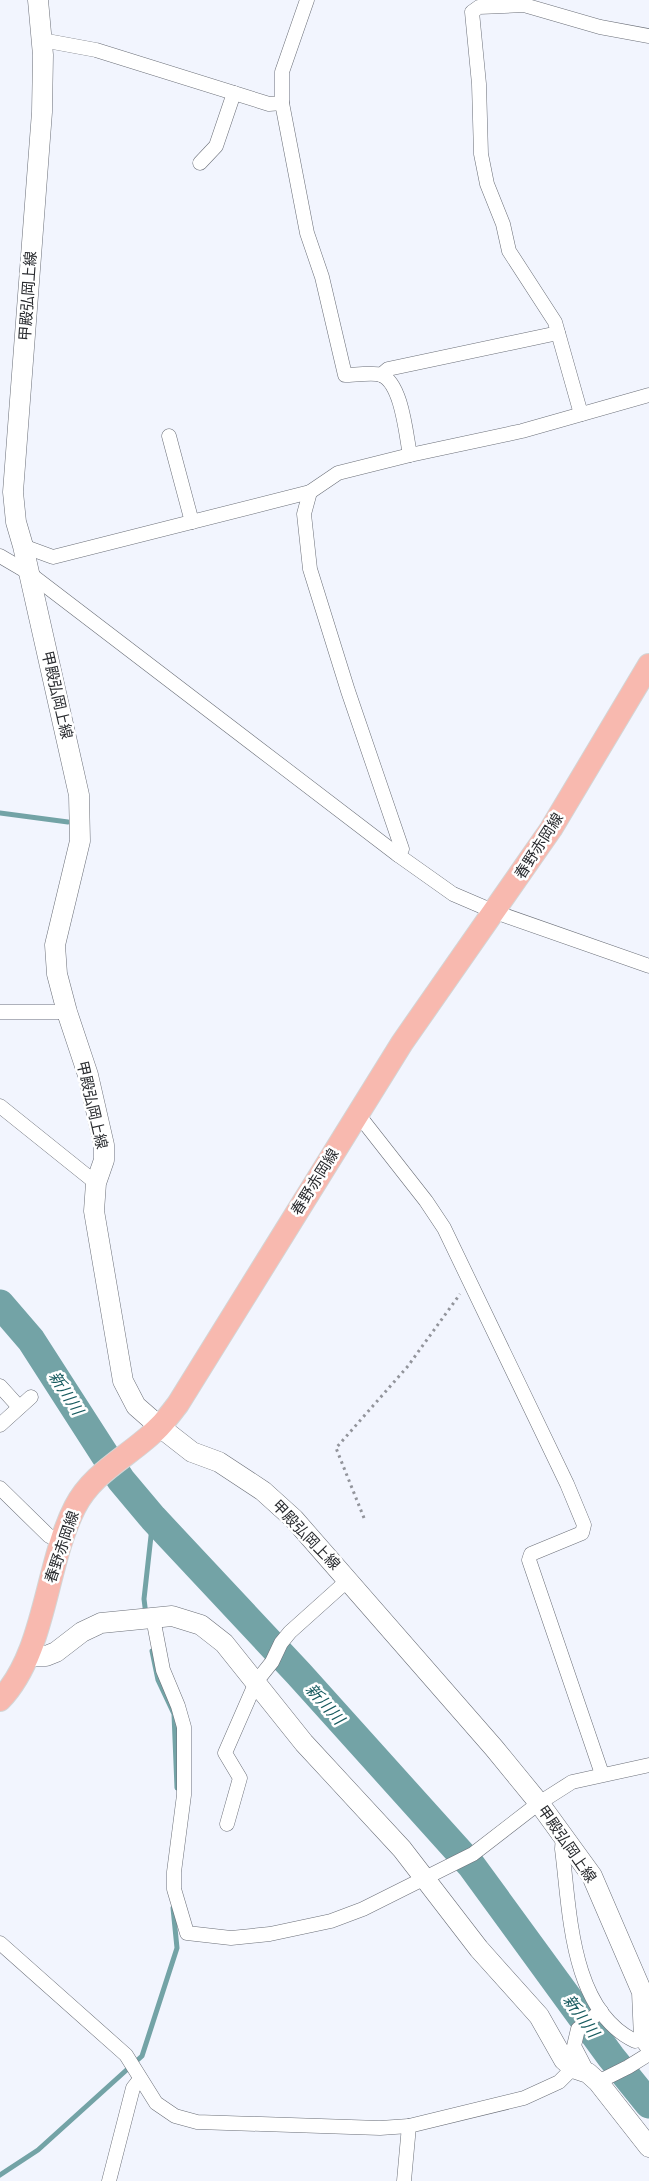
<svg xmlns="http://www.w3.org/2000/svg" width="649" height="2181" font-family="'Fira Sans Condensed','Noto Sans JP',sans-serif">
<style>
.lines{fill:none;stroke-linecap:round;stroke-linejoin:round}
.stream{stroke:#73a3a6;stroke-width:5}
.river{stroke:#73a3a6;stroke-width:29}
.street-casing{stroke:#6b6f78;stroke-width:15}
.secondary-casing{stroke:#6b6f78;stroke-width:21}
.primary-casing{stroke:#d4d5d5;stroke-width:24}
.path{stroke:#92949b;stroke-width:3;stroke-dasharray:2.5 4;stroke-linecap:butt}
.street{stroke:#fff;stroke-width:14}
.secondary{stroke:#fff;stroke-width:20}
.primary{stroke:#f8b9af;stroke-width:22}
.labels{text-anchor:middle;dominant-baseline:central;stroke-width:5;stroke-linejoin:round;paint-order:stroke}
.street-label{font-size:15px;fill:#292b2f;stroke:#fff}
.water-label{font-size:16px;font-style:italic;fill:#165a5e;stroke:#fff}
</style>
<rect width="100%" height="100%" fill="#f2f5fe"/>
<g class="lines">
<g class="stream">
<path d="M0,813L68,822"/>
<path d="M146,1615L144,1599L153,1518"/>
<path d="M152,1651L158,1680L174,1714L177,1788"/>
<path d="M0,2175L38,2150L142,2056L177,1948L173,1908"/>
</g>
<path class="river" d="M0,1304L31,1340L121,1480L153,1518L299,1674L471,1865L611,2057L649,2104"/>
<g class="street-casing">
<g id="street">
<path d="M307,0L282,72V103L307,233L322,277L345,375C354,375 374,372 381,375C402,383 406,435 410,455"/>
<path d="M42,40L96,50L269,104L282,103"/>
<path d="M200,163L216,146L234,93"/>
<path d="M381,375L388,369L558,333"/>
<path d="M581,414L555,322L509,251L503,224L487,184L481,154L479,84L472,12L479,7L524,5L600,27L649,36"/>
<path d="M169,436L192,522"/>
<path d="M23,546L53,557L310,492"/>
<path d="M0,556L29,573L398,855L453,894L495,912L649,966"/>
<path d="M398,855L402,849L348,691L310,569L304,514L310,492L338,473L410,455L522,431L649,395"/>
<path d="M0,1012H67"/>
<path d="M0,1106L96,1183"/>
<path d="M357,1113L426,1201L444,1228L567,1484L584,1525L582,1533L531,1554L529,1560L602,1774"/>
<path d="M0,1386L19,1407"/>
<path d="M0,1425L31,1397"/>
<path d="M0,1488L49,1536L62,1540"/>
<path d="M153,1618L163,1670L178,1706L184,1727V1795L174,1872V1889L187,1933L231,1938L270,1934L331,1921L363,1909L473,1854L539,1803L572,1782L649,1765"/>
<path d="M227,1824L240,1778L225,1753L256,1682L272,1662L281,1643L290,1632L348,1580"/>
<path d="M563,1835L562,1849C570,1910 570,2010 635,2041L644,2038"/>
<path d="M0,1943L126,2055L156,2103L175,2116L197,2122L380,2128L409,2126"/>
<path d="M588,2073L574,2046L578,2029L601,2011"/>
<path d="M598,2082L628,2067L649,2054"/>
<path d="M109,2181L133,2088L140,2079"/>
<path d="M404,2181L409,2126L524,2098L559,2082L573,2068"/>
</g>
</g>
<g class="secondary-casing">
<g id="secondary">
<path d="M38,0L43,55L42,112L13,492L16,522L23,546L79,795L80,841L55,945L57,974L67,1012L88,1075L104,1145V1160L96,1183L94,1211L123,1381L136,1406L160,1427L192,1452L219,1462L263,1491L294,1519L494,1748L539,1803L592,1876L642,1992L644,2038L649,2045"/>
<path d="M29,1656H46L56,1652L82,1632L101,1623L172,1616L201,1625L224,1643L304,1743L402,1849L479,1949L539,2016L564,2060L573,2068L588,2073L598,2082L649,2147"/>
</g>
</g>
<g class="primary-casing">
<path id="primary" d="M0,1700C46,1652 45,1566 75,1507C93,1471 132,1455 159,1427C166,1420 172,1412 178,1404L402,1043L551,829L649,665"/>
</g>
<path class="path" d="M364,1518L336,1448L408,1366L460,1294"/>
<use href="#street" class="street"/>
<use href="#secondary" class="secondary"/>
<use href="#primary" class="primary"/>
</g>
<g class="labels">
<g class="street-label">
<text transform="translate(28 296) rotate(-86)">甲殿弘岡上線</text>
<text transform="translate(57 695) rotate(77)">甲殿弘岡上線</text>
<text transform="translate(539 846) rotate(-57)">春野赤岡線</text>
<text transform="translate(92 1105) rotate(77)">甲殿弘岡上線</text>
<text transform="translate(315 1182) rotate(-58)">春野赤岡線</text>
<text transform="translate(306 1535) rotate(46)">甲殿弘岡上線</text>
<text transform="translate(62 1547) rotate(-71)">春野赤岡線</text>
<text transform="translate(567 1844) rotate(55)">甲殿弘岡上線</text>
</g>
<g class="water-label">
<text transform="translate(66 1393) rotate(57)">新川川</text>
<text transform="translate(325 1704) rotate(48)">新川川</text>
<text transform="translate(581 2016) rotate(54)">新川川</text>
</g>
</g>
</svg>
